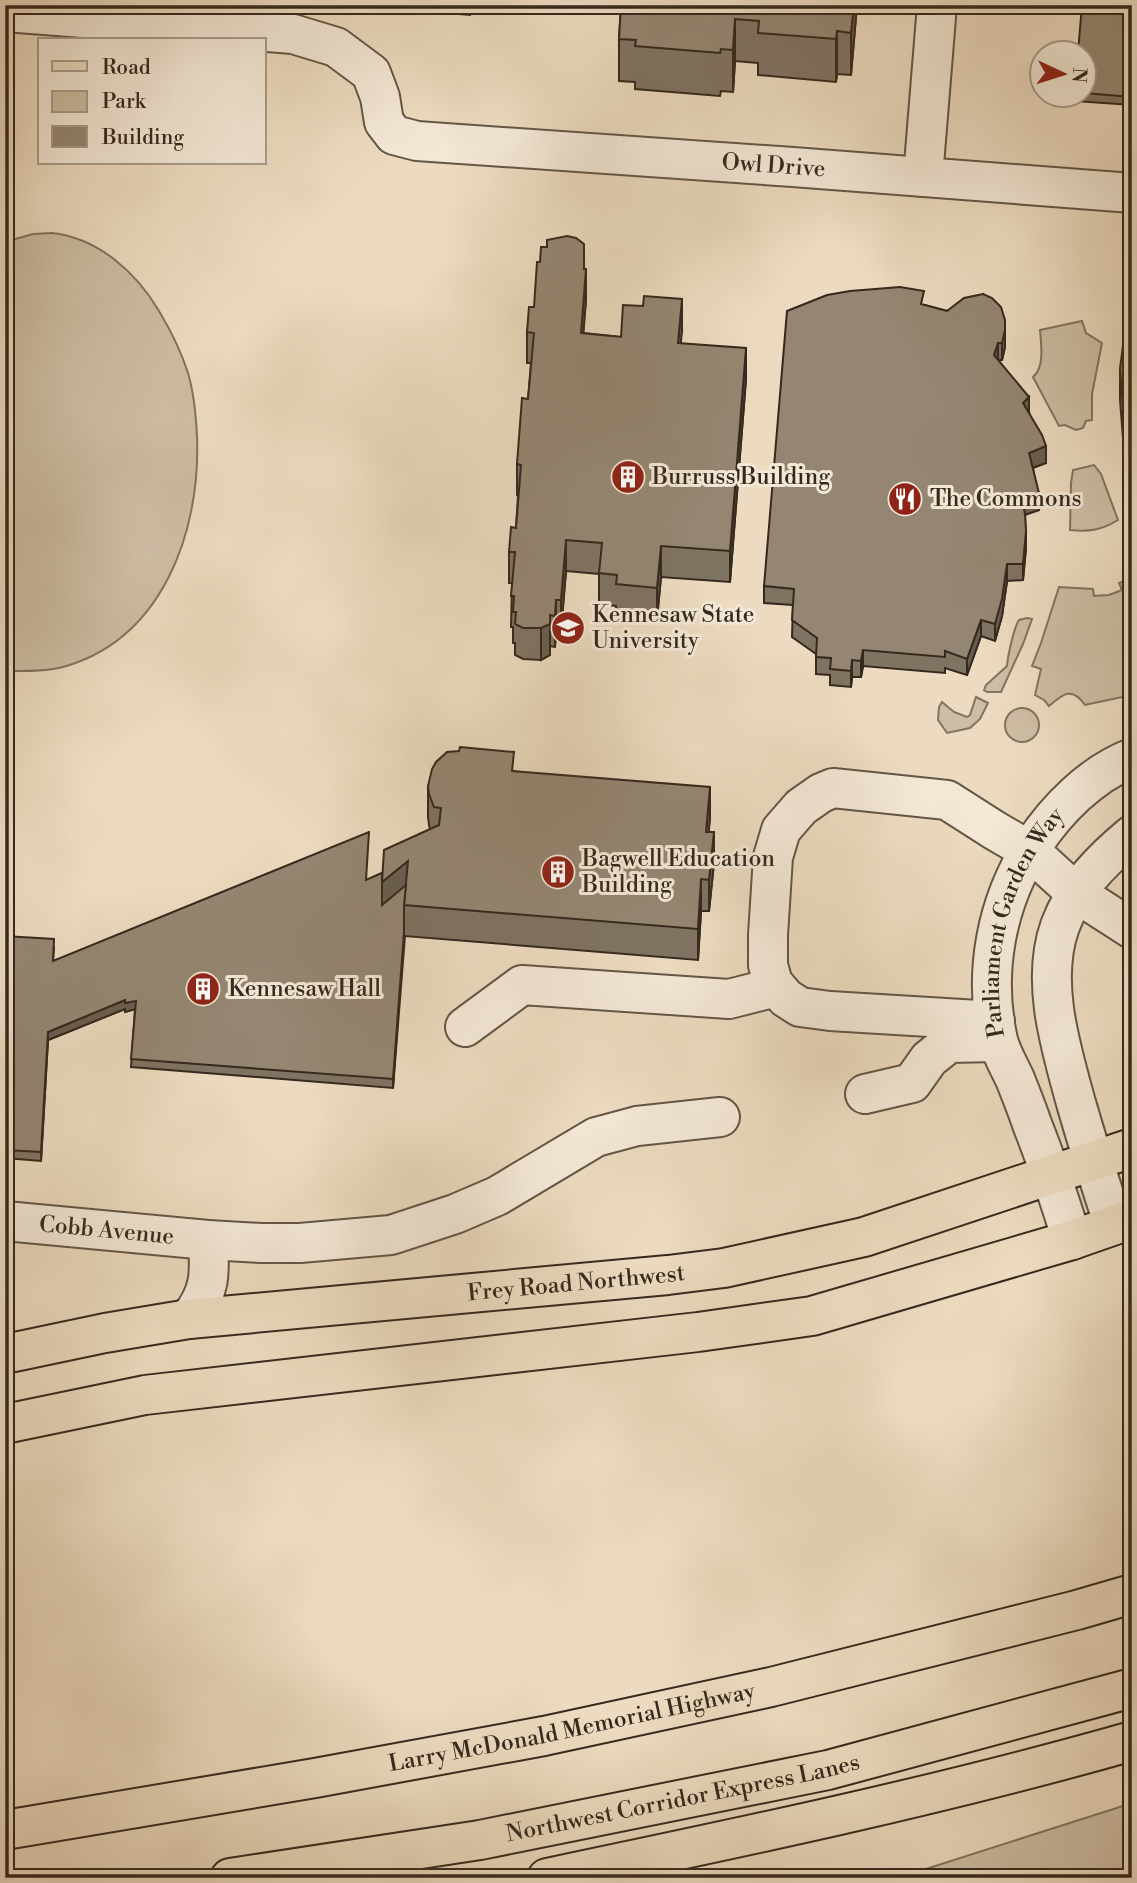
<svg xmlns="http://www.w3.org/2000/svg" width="1137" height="1883" font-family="'Libre Bodoni',serif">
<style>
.green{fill:#cdbda4;stroke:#817361;stroke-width:2}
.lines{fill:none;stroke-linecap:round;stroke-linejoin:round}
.minor-casing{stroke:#635646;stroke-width:42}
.major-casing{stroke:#35291e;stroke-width:42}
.highway-casing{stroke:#35291e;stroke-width:42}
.minor{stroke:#f3e8d6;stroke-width:38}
.major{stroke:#ecdbc0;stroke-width:38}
.highway{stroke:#ecdbc0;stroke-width:38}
.wall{fill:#7f7362;stroke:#35291e;stroke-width:2}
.shaded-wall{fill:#685e50;stroke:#35291e;stroke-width:2}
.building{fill:#948672;stroke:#35291e;stroke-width:2}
.labels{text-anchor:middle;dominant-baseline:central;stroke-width:6;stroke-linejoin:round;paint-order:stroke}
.street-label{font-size:23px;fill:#35291e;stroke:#f3e8d6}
.poi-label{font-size:23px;fill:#35291e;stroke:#f3e8d6;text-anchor:start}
</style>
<rect width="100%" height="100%" fill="#ecdbc0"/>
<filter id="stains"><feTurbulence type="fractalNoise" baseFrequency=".00286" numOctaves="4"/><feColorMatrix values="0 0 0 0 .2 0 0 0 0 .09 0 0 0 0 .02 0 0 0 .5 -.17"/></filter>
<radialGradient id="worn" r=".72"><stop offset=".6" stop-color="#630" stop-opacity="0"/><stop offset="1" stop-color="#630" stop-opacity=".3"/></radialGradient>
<g class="green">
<path d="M52,233C98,238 136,272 159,311C171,331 181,351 188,373C194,393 196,416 197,436C201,532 162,642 59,668C42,672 24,671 6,671L5,242L33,234Z"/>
<path d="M1082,321L1086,333L1102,343L1092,394V420L1086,421L1083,428L1076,430L1065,425L1059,426L1033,377C1045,367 1041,345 1040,330Z"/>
<path d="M1094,465L1101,474L1118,520C1102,530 1089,532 1070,530L1071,483L1073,470Z"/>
<path d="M1132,579V695L1085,705C1072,686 1063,694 1049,706L1044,700L1035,695L1041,669L1032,666L1041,643L1059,587L1093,589L1094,596L1109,595L1122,590L1119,583Z"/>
<path d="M1027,618L1032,619L1023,644L1001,692H987L984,690L986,685L1007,666C1008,655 1014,627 1019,620Z"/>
<path d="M976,697L988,703L980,719L970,728L947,733L938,720L939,707L942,702L954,712L967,717L970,715Z"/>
<circle cx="1022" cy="725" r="17"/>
<path d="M1132,1803V1878H894L904,1876Z"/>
</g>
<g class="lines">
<g class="minor-casing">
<g id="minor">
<path id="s1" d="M5,12L293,34L336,47L371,73L380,97L384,122L394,135L417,141L793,167L1132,193"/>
<path d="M923,177L937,5"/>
<path d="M995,1021L830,1011L800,1007L786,998L773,983L768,965V935L773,857L781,830L801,807L821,793L833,788L947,800L994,830L1030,851L1076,893L1132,929"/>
<path d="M465,1027L522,985L729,999L776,987"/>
<path d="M865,1094L912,1083L929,1059L949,1043L998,1042"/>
<path id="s2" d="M5,1221L208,1240L261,1243H300L391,1235L455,1214L497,1196L596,1137L637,1126L720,1117"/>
<path d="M1114,1225C1100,1184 1088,1144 1076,1103C1061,1048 1040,982 1060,926C1074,888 1102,860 1132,835"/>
<path id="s3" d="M1072,1240C1060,1201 1047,1162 1032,1124C1027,1109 1021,1094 1015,1079C1009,1066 1001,1053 998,1040C983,973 996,903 1033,845C1056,810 1091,774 1132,758"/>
<path d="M189,1319C211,1292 210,1273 208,1240"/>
</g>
</g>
<g class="major-casing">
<g id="major">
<path id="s4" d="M5,1354L105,1333L189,1319L668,1275L724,1268L864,1237L1132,1148"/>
<path d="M5,1424L145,1395L698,1332L812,1316L1072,1240L1132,1219"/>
</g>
</g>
<g class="highway-casing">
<g id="highway">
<path id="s5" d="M5,1830L315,1778L544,1736L771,1687L1077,1610L1132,1594"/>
<path id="s6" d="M230,1878L480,1840L828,1770L1132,1688"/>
<path d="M547,1878C743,1837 939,1796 1132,1741"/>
</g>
</g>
<use href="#minor" class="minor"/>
<use href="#major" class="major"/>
<use href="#highway" class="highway"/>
</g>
<g class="wall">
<path d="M352,5H471L470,15Z"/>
<path d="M621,5H868V6L857,5L851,75L837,74L836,82L758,75V63L735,61L733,92L721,91L720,96L635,89V82L619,81V39Z"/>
<path d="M1132,5V105L1075,101V94H1084V52Z"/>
<path d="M584,269L586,300L583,333L621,337L682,330L680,343L746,379L730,582L661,577L657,619L616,615V606L599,604V574L566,571L561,631H556L555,647L550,646V655L541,660L523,659L515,655V643H513V627H511L512,583H509V552L516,528L518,496L517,495V464L528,399L531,363H527V332L534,307Z"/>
<path d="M983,294L1005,347L1002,360H998L1029,412L1046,463L1033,468L1039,510L1025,514L1026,548L1023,580L1007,581L1002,616L995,641L981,636L967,675L945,668V673L863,666L861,677H852L851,687L830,685V675L816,674V654L792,637L793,605L764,603V586L924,305L947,311Z"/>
<path d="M1132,313V451H1124L1120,400V369Z"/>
<path d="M514,771L710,818L708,832L714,863L709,911H701L698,960L405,936L393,1088L131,1067L135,1009L125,1012V1009L48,1040L41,1161L5,1158V936L54,947L53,961L367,880L382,873L430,829L429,825L428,817V786Z"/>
</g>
<g class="shaded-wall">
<path d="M854,5H857L851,75V33Z"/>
<path d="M735,19V61L733,92V50Z"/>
<path d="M837,31V74L836,82V39Z"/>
<path d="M586,269V300L581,364V333Z"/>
<path d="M682,299V330L678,374V343Z"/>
<path d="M1005,320V347L1002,360V343Z"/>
<path d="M998,343V360L994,355Z"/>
<path d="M746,348V379L730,582V551Z"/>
<path d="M1029,397V414L1023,403Z"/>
<path d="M1046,446V463L1029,469V453Z"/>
<path d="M1039,493V510L1022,516V499Z"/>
<path d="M1026,531V548L1023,580V564Z"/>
<path d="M566,540V571L561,631V600Z"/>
<path d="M661,546V577L657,619V588Z"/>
<path d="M1007,564V581L1002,616L995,641V624Z"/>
<path d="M556,600V631L555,647V616Z"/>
<path d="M550,615V655L541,660V628Z"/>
<path d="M981,620V636L967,675V659Z"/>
<path d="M863,650V666L861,677V661Z"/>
<path d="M852,660V677L851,687V671Z"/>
<path d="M710,787V818L706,863V832Z"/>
<path d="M714,832V863L709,911V880Z"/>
<path d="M408,861L407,892L382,913V882Z"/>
<path d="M701,879V911L698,960V929Z"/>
<path d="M404,932L393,1088V1079Z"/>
<path d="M125,1000L136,1001V1009L125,1012V1009L48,1040L41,1161L48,1032Z"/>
</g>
<g class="building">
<path d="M621,5H854L851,33L837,31L836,39L758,33L759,21L735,19L733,50L721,49L720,53L635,46L636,40L619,39Z"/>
<path d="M1082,5H1132V97L1084,93V52H1078Z"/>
<path d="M567,236L576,238L584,244V269H586L581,333L621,337L623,305L643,306L644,296L682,299L678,343L746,348L730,551L661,546L657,588L616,584L617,575L599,573L602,543L566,540L561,600H556L555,616L550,615V624L541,628H523L515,624L516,612H513L514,596H511L515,552H509L511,527L516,528L521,465L517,464L522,398L528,399L534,333L527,332L529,307H534L537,262H540L541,247H547V240Z"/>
<path d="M900,287L924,291L921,304L947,311L964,298L983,294L992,298L1001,307L1005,320V330L1002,343H998L994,355L1029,397L1023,403L1042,435L1046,446L1029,453L1039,493L1022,499L1025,514L1026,531L1023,564H1007L1002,599L995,624L981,620L967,659L945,651V657L863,650L861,661L852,660L851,671L830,669L831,658L816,657L817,638L792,620L794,589L764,586L787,311L827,295L850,291Z"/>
<path d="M1132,313V420H1124L1120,369L1123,345Z"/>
<path d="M460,747L514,752L512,771L710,787L706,832H714L709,880L701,879L698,929L404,905L408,861L382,882L384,850L439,825L441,808L434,807L429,794L428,786L432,769L436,762L447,752L459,751Z"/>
<path d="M369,832L366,880L382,873V905L406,885L404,905V932L393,1079L131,1059L136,1001L125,1003V1000L48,1032L41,1152L5,1150V936L54,939L53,961Z"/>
</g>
<defs>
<g id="building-disc" transform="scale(1.75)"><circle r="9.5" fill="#8f2418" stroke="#f3e8d6"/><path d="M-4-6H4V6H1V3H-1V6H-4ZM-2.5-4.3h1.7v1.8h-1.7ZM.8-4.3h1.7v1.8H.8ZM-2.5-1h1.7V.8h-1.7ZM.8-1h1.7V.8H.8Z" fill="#fff"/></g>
<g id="restaurant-disc" transform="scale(1.75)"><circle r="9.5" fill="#8f2418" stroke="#f3e8d6"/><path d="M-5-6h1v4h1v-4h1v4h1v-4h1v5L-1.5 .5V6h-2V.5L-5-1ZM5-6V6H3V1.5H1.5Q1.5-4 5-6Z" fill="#fff"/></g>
<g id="university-disc" transform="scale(1.75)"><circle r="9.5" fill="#8f2418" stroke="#f3e8d6"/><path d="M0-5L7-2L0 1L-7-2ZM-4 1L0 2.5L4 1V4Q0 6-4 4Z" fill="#fff"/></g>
</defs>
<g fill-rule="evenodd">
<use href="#building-disc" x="628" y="477"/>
<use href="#restaurant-disc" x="905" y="499"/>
<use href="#university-disc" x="568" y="628"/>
<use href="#building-disc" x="558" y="872"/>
<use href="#building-disc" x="203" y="989"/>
</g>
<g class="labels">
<g class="street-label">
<text stroke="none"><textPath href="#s1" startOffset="826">Owl Drive</textPath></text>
<text stroke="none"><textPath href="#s3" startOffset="338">Parliament Garden Way</textPath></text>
<text stroke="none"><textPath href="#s2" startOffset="102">Cobb Avenue</textPath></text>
<text stroke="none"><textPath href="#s4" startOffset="576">Frey Road Northwest</textPath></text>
<text stroke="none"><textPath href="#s5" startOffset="576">Larry McDonald Memorial Highway</textPath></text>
<text stroke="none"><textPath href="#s6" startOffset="460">Northwest Corridor Express Lanes</textPath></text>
</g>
<g class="poi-label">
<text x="652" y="477">Burruss Building</text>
<text x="930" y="499">The Commons</text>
<text x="592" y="615">Kennesaw State<tspan x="592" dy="26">University</tspan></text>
<text x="582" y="859">Bagwell Education<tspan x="582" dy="26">Building</tspan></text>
<text x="228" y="989">Kennesaw Hall</text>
</g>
</g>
<rect width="1137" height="1883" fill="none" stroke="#ecdbc0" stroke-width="28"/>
<rect x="7" y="7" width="1123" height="1869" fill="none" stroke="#35291e" stroke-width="3.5"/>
<rect x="14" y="14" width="1109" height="1855" fill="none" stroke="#35291e" stroke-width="2"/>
<rect x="38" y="38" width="228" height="126" fill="#f3e8d6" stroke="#a79c8c" stroke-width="2"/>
<rect x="52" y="61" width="35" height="10" fill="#ecdbc0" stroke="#a79c8c" stroke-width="2"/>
<text x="102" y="74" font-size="21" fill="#35291e">Road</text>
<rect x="52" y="91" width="35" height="21" fill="#cdbda4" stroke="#a79c8c" stroke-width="2"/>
<text x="102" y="108" font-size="21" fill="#35291e">Park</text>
<rect x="52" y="126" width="35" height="21" fill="#948672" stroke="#a79c8c" stroke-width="2"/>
<text x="102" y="144" font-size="21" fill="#35291e">Building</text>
<g transform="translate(1063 74) rotate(94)"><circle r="33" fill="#f3e8d6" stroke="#a79c8c" stroke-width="2"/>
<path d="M0-5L12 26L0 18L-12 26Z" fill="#8f2418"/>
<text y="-10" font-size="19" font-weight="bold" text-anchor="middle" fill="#35291e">N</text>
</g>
<rect width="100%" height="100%" filter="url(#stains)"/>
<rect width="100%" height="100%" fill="url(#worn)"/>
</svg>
